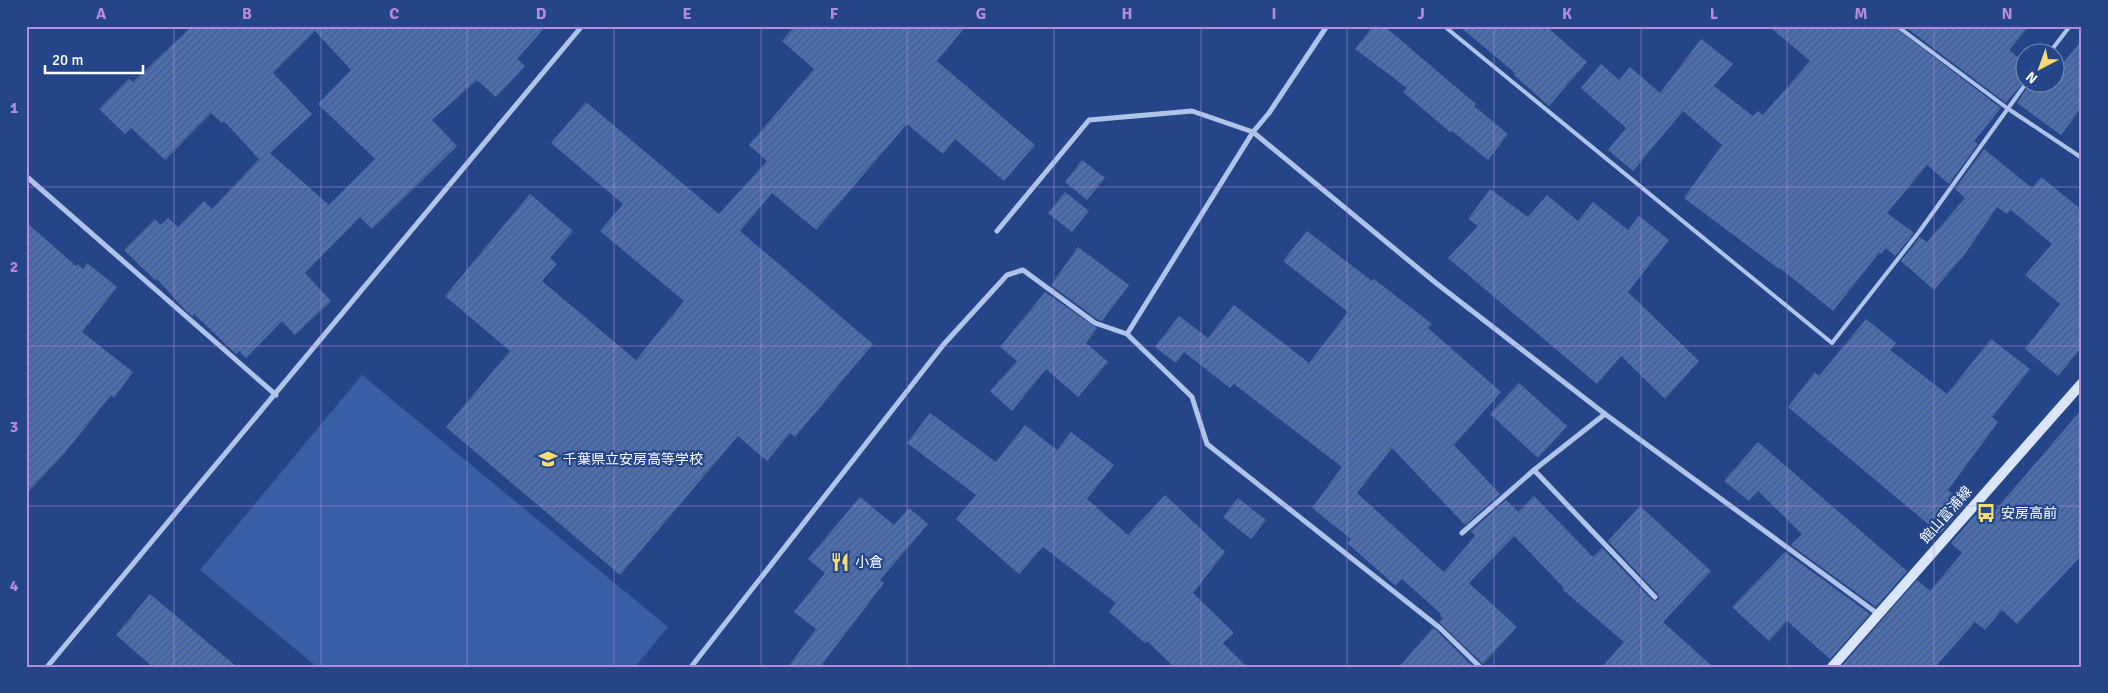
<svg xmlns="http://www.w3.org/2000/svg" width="2108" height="693" font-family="Signika,'Noto Sans JP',sans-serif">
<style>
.pitch{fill:#385ea6}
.building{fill:url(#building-hatch);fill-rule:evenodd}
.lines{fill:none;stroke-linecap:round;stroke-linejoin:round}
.service{stroke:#b0c4ea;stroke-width:4}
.minor{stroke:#b0c4ea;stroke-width:5}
.secondary{stroke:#dbe5f8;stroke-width:10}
.grid{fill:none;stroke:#b68bdc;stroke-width:1;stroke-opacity:0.55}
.labels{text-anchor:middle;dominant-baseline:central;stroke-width:4.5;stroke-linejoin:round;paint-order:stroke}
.poi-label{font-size:14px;fill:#fff;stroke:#244689;text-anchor:start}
.street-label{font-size:14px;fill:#fff;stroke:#244689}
.neatline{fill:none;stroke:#b68bdc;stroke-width:2}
.grid-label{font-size:16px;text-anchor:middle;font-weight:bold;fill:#b68bdc}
</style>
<defs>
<pattern id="building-hatch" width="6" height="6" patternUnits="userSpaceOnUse" patternTransform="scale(1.25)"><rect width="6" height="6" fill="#4c6fb1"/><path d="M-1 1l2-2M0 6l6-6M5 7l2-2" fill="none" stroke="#4c5c79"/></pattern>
</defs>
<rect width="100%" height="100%" fill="#244689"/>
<path class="pitch" d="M362,375L668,627L635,667H317L200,570Z"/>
<g class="building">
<path d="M192,26H546L517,59L525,66L496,97L477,80L432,120L457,146L372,229L360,217L305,273L331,301L295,335L282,321L246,358L239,351L236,354L194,314L192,316L186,311L157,279L156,281L124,250L155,219L161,225L168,218L178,227L204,201L212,209L259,159L224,121L222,123L211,113L165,160L131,128L125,134L99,109L129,79L133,82ZM315,31L351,70L318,104L375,159L329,205L270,153L312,114L273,73Z"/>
<path d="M795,26H966L937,61L1035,145L1004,181L955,139L943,154L907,124L816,230L772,193L740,231L873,344L795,437L790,433L767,461L738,436L620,575L446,427L510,351L445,296L530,194L573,231L550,258L557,264L542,281L636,360L684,301L600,231L623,204L551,143L586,102L719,214L767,161L749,145L814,69L782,41Z"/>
<path d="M1373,26H1384L1476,104L1474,106L1508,134L1488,160L1452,131L1451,133L1403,92L1407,88L1355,49Z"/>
<path d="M1459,26H1546L1587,62L1549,106L1514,75L1515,73Z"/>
<path d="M1769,26H1893L2001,108L1974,141L1978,144L1949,184L1927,165L1887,213L1914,233L1895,256L1886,248L1881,254L1879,253L1833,311L1780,268L1779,269L1684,198L1722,145L1683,111L1633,171L1608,150L1626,128L1581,88L1601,64L1619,80L1630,67L1660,93L1701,39L1733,64L1714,86L1753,116L1758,111L1763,115L1810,61Z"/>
<path d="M1904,26H2029L2009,50L2026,64V79L2006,103Z"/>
<path d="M2082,40V107L2061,135L2017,103L2031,82H2056V72Z"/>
<path d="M1984,149L2032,188L2041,177L2082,210V347L2058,376L2025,349L2060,304L2025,275L2052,244L2011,210L2007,214L1997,207L1965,254L1934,290L1901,261L1920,237L1927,242L1965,198L1955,189Z"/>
<path d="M1082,160L1105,178L1087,200L1065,182Z"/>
<path d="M1490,189L1528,217L1547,195L1578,221L1593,202L1628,230L1639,216L1669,240L1628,292L1699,361L1665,399L1621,356L1597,384L1448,258L1478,226L1468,219Z"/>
<path d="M1065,192L1089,211L1072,232L1048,213Z"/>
<path d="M26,222L76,266L78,264L83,269L87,263L117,287L82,332L133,372L114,398L111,395L63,455L26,494Z"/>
<path d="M1307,231L1372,281L1374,279L1432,324L1428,328L1501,392L1454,445L1500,494L1465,525L1392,448L1357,493L1444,572L1475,536L1471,531L1506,500L1518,512L1534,496L1593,557L1602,548L1652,600L1656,601L1659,599L1658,594L1608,541L1640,506L1711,571L1663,622L1713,667H1602L1624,642L1563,590L1564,588L1514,536L1469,583L1517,627L1483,664L1439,622L1443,618L1440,616L1441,614L1402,579L1396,586L1347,543L1351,539L1312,508L1342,467L1234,384L1230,388L1184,352L1176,363L1155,347L1179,316L1208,338L1234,305L1309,363L1348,312L1283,261Z"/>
<path d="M1078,247L1129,285L1102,321L1097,319L1051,285Z"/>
<path d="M1045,292L1097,328L1086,343L1108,362L1078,397L1046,369L1012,411L990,391L1017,361L1000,347Z"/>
<path d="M1866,319L1896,343L1890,350L1947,394L1991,339L2030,369L1992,417L1998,422L1948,490L1965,505L1940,534L1788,407L1815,372L1819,376Z"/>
<path d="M1519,383L1567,426L1538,458L1490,414Z"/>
<path d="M2082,409V555L2017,624L2002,610L1985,630L1975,622L1935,667H1841L1917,580L1930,591L1962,553L1951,543L1976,514L1985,522Z"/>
<path d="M930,413L996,462L1025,425L1057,450L1071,432L1114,465L1087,499L1128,535L1165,495L1225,552L1193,593L1234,633L1223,643L1247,667H1174L1147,641L1145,643L1109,612L1116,603L1043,547L1019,574L956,519L976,495L907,443Z"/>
<path d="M1758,442L1907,571L1876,607L1791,545L1802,534L1758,491L1749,501L1724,481Z"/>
<path d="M860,497L894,525L909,508L928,524L880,580L884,583L820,667H788L816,629L794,612L825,573L808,559Z"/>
<path d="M1238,498L1266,520L1251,539L1223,517Z"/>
<path d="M1785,552L1870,614L1830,659L1787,621L1769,641L1732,607Z"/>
<path d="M150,594L237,667H153L116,635Z"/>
<path d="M1433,628L1437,631L1473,667H1399Z"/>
</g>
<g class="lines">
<g class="service">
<path d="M1444,26L1832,343L1919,232L2027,82"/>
<path d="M1897,26L2007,108L2082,158"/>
<path d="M2050,52L2070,26"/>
</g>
<g class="minor">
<path d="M26,176L276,395"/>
<path d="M997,231L1089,120L1192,111L1253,132L1436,283L1605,414L1878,614"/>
<path d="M1127,334L1253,132L1269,113L1327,26"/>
<path d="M1534,470L1655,597"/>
<path d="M1462,533L1534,470L1605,414"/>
<path d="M47,667L582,26"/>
<path d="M691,667L944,344L1007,275L1023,270L1095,323L1127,334L1192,397L1207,444L1440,628L1480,667"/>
</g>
<path class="secondary" d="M1832,667L2082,383"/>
</g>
<path class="grid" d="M174,26V667M321,26V667M467,26V667M614,26V667M761,26V667M907,26V667M1054,26V667M1201,26V667M1347,26V667M1494,26V667M1641,26V667M1787,26V667M1934,26V667M26,187H2082M26,346H2082M26,506H2082"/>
<defs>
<g id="school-bare" transform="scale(1.5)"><path d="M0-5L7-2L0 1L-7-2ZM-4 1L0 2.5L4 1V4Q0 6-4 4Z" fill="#f4dc73" stroke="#244689" stroke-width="2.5" paint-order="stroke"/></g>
<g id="bus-bare" transform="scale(1.5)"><path d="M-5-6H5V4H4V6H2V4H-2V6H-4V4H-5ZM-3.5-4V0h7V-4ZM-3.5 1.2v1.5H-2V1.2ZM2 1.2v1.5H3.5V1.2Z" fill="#f4dc73" stroke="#244689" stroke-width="2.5" paint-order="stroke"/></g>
<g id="restaurant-bare" transform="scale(1.5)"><path d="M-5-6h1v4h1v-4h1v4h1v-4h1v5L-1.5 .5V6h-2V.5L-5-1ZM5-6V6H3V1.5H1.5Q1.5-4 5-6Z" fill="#f4dc73" stroke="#244689" stroke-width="2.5" paint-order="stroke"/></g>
</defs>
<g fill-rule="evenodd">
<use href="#school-bare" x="548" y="459"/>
<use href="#bus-bare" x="1986" y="513"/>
<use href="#restaurant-bare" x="840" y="562"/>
</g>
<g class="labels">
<g class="poi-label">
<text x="563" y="459">千葉県立安房高等学校</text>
<text x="2001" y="513">安房高前</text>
<text x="855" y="562">小倉</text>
</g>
<g class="street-label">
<text transform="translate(1946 515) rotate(-49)">館山富浦線</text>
</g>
</g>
<rect width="2108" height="693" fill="none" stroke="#244689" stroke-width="55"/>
<g transform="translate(2040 68) rotate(221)"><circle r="24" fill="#244689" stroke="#7c90b8"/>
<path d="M0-4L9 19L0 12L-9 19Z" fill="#f4dc73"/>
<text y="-8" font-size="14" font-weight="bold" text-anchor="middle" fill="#ffffff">N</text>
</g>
<path d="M45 65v8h98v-8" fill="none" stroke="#ffffff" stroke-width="2.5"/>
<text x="52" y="65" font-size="15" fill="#ffffff" stroke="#244689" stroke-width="4" paint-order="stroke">20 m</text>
<rect x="28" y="28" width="2052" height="638" class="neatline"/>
<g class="grid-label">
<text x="101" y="19">A</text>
<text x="247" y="19">B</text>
<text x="394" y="19">C</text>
<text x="541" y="19">D</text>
<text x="687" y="19">E</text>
<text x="834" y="19">F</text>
<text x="981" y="19">G</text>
<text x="1127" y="19">H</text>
<text x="1274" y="19">I</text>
<text x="1421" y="19">J</text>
<text x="1567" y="19">K</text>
<text x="1714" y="19">L</text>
<text x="1861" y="19">M</text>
<text x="2007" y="19">N</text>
<text x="14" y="113">1</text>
<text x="14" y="272">2</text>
<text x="14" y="432">3</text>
<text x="14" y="591">4</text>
</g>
</svg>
